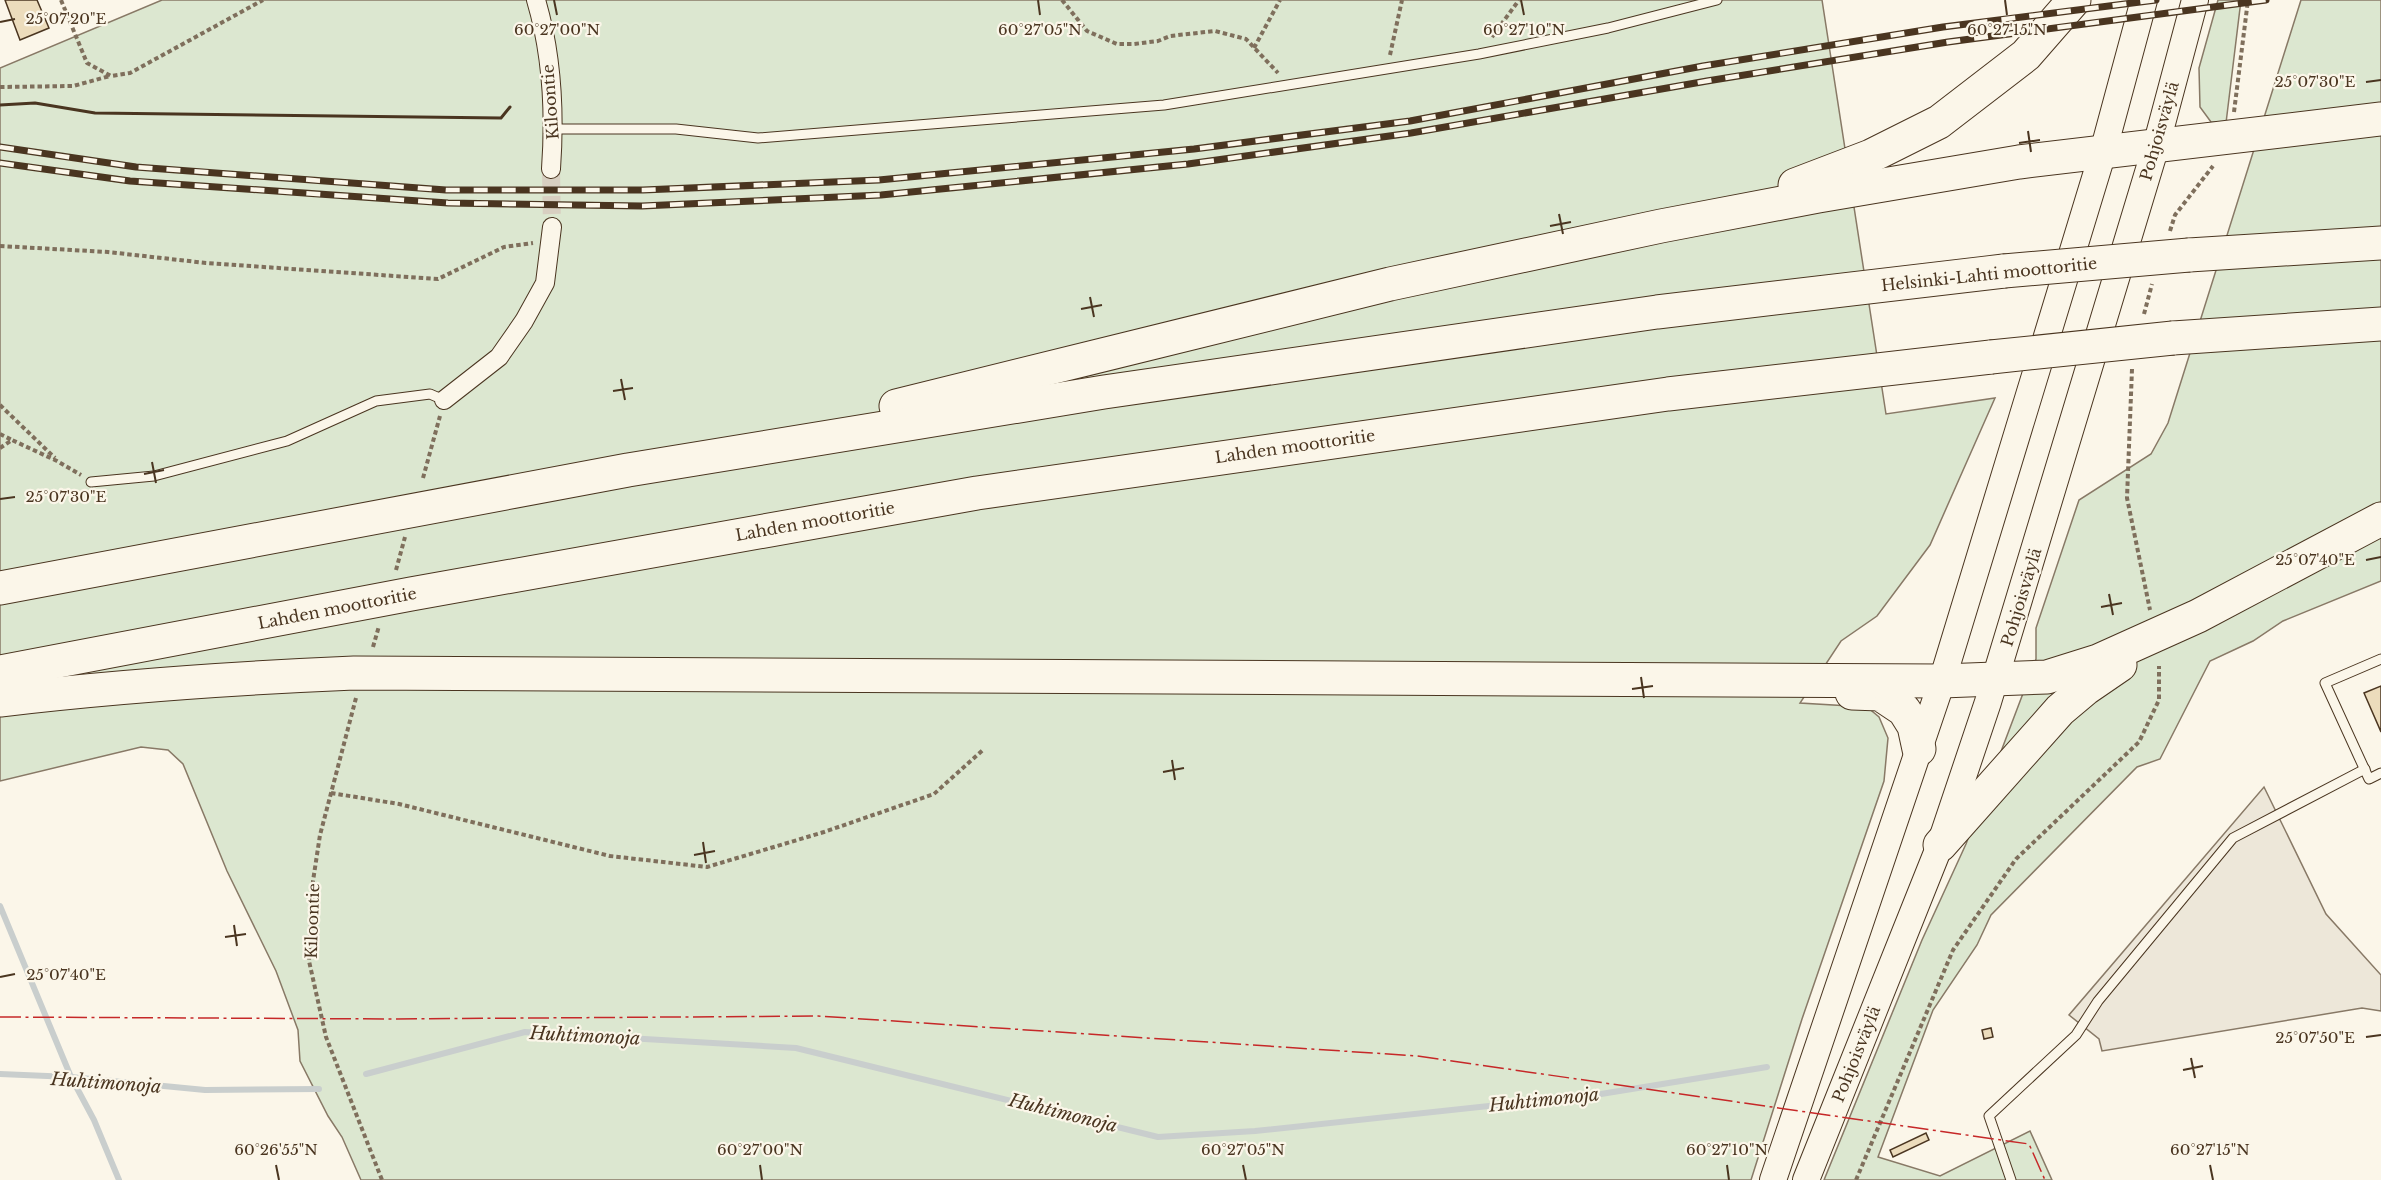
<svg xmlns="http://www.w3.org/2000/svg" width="2381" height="1180" font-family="'Libre Baskerville',serif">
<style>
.green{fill:#dce7d0;stroke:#887966;stroke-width:1.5}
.parking{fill:#ede7d9;stroke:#887966;stroke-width:1.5}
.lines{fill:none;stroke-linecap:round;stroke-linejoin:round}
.stream{stroke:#c9cecd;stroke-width:6}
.building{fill:#ecdcbc;stroke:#4a3520;stroke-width:1.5}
.street-tunnel{stroke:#d8cfc1;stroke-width:18;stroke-dasharray:18 9;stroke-linecap:butt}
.lane-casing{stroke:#4a3520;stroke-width:11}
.street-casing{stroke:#4a3520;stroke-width:20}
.secondary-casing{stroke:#4a3520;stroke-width:28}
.highway-casing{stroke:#4a3520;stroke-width:35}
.path{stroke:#7f6f5c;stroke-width:4;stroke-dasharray:4.5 3;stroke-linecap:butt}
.lane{stroke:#fbf6e9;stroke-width:9}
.street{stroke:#fbf6e9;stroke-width:18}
.secondary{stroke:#fbf6e9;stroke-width:26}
.highway{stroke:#fbf6e9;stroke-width:33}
.rail-casing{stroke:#4a3520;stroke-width:7}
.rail{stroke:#fbf6e9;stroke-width:4.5;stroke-dasharray:14;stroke-linecap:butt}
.highway-bridge-casing{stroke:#4a3520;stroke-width:35;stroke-linecap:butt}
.highway-bridge{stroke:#fbf6e9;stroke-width:33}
.wall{stroke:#4a3520;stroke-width:3}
.power{stroke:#c62828;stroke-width:1.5;stroke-dasharray:21 4.5 3 4.5;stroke-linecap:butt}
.ticks{fill:none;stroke:#4a3520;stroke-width:2}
.labels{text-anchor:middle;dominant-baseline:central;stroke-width:4.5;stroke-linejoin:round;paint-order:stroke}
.street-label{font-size:16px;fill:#4a3520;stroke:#fbf6e9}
.water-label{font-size:18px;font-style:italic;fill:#4a3520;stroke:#fbf6e9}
.ticks-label{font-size:15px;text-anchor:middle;fill:#4a3520;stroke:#fbf6e9;stroke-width:4.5;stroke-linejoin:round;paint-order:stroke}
</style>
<rect width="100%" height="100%" fill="#fbf6e9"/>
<g class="green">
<path d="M162,0H1822L1886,414L1995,398L1930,545L1877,616L1841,641L1800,703L1867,707L1879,717L1888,738L1884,781L1802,1019L1751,1180H361L342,1137L328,1116L300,1061L298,1030L276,971L227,871L183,764L168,750L141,747L0,781V68Z"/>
<path d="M2218,0H2241L2226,123L2211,122L2200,107L2199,68Z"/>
<path d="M2301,0H2381V581L2283,621L2253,641L2210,661L2160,759L2137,767L1991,915L1977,945L1933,1010L1878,1157L1940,1176L2030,1131L2052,1180H1824L1922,940L1966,844L2036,659V628L2079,500L2151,454L2168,423Z"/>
</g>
<path class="parking" d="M2264,787L2326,914L2381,975V1011L2362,1008L2102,1051L2099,1039L2069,1015Z"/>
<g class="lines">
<g class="stream">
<path d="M0,906L71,1077L94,1120L119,1180"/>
<path d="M0,1074L71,1077L205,1090L319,1089"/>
<path d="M366,1074L525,1032L796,1048L1158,1137L1255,1131L1601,1094L1767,1067"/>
</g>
</g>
<g class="building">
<path d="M5,0H37L49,28L20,40Z"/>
<path d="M2381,686V732L2364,693Z"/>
<path d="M1991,1028L1993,1037L1984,1039L1982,1030Z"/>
<path d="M1926,1133L1929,1140L1893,1157L1890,1150Z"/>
</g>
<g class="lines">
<path class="street-tunnel" d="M551,169L552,227"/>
<g class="lane-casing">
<g id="lane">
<path d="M554,129H676L758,138L1164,105L1479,54L1608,28L1717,0"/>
<path d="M91,482L154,476L287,441L376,401L430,394L444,400"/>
<path d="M2381,659L2325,683L2369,779L2381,773"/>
<path d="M2011,1180L1989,1116L2076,1035L2098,1001L2233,838L2365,769"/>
</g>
</g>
<g class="street-casing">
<g id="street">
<path d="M536,0C552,54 555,113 551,169"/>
<path d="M444,400L499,357L524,321L545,283L552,227"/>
</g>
</g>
<g class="secondary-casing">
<g id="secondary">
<path d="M1773,1180L1942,681L2103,152L2144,0"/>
<path d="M1806,1180L1940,845L1988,702L2156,146L2195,0"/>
</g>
</g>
<g class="highway-casing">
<g id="highway">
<path d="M1795,185L1871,156L1939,122L2026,55L2074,0"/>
<path d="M2189,255L2381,243"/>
<path d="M2173,338L2381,324"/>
<path d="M896,406L1390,284L1661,226L1818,196L2019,162L2381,119"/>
<path d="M0,588L628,470L1104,392L1657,312L2004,271"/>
<path d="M0,672L411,594L977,493L1668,394L1991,357"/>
<path d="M1852,693L1880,694L1904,710L1914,726L1919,749"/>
<path d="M0,700C118,686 236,678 354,673L1942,681L2047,677L2098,661L2198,616L2381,519"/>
<path d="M1940,845L2060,710L2085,689L2120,665"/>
</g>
</g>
<g class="path">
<path d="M61,0L87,63L111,76L130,73L263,0"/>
<path d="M1062,0L1087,31L1117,44H1134L1158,41L1170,36L1215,31L1246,39L1278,73"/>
<path d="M1492,37L1519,0"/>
<path d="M1254,48L1280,0"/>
<path d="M1390,55L1402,0"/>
<path d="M0,87L73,86L110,76"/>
<path d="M2234,112L2248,0"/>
<path d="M2170,231L2175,215L2213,166"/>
<path d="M0,246L108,252L206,263L438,279L504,247L533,243"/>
<path d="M2144,314L2152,284"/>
<path d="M2132,369L2127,498L2150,610"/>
<path d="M0,405L55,458"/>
<path d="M0,434L12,440"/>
<path d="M0,448L12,440L57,461L81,475"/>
<path d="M423,478L440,416"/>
<path d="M396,570L405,537"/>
<path d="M373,647L379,626"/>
<path d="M356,698L320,835L313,881L309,961L326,1037L382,1180"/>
<path d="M331,793L399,804L610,856L707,867L824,832L934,794L984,749"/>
<path d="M1856,1180L1953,950L2016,859L2139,742L2159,700V666"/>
</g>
<use href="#lane" class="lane"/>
<use href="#street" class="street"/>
<use href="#secondary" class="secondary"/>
<use href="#highway" class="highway"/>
<g class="rail-casing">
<g id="rail">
<path d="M0,147L136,167L446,190H643L879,180L1194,149L1410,121L1703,66L1943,27L2156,0"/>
<path d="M0,163L130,181L448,203L642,206L881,195L1188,164L1411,133L1707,81L1948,42L2266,0"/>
</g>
</g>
<use href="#rail" class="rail"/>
<g class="highway-bridge-casing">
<g id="highway-bridge">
<path d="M2004,271L2189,255"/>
<path d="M1991,357L2173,338"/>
</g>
</g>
<use href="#highway-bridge" class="highway-bridge"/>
<path class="wall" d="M0,105L35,103L95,113L501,118L510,107"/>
<path class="power" d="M0,1017L392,1019L818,1016L1417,1056L2029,1144L2045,1180"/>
</g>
<path class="ticks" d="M554,0L557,15M1038,0L1040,15M1521,0L1524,15M2005,0L2007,15M0,22L15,19M2366,82L2381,80M2028,131L2031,152M2019,143L2040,140M1559,214L1563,234M1550,226L1571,222M1090,297L1094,317M1081,309L1102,305M621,379L625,400M613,391L633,388M152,462L156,483M144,474L164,470M0,499L15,497M2366,560L2381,557M2109,594L2113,615M2101,607L2122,603M1641,677L1644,698M1632,689L1653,686M1172,760L1175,780M1163,772L1184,768M703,842L706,863M694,855L715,851M234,925L237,946M225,937L246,934M0,977L15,974M2366,1037L2381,1035M2191,1058L2195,1078M2183,1070L2203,1066M276,1165L279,1180M760,1165L762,1180M1243,1165L1246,1180M1727,1165L1729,1180M2210,1165L2213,1180"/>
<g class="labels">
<g class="street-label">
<text transform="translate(550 102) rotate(-94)">Kiloontie</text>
<text transform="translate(2159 131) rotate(-74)">Pohjoisväylä</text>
<text transform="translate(1989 274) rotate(-6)">Helsinki-Lahti moottoritie</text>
<text transform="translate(1295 446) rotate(-8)">Lahden moottoritie</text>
<text transform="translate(815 521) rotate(-10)">Lahden moottoritie</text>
<text transform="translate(2021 597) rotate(-73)">Pohjoisväylä</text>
<text transform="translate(337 608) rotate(-11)">Lahden moottoritie</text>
<text transform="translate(312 921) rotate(-88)">Kiloontie</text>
<text transform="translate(1856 1054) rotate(-68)">Pohjoisväylä</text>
</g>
<g class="water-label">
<text transform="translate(585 1036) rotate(3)">Huhtimonoja</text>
<text transform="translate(106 1083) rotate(4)">Huhtimonoja</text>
<text transform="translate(1544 1100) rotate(-6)">Huhtimonoja</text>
<text transform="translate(1063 1113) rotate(14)">Huhtimonoja</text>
</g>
</g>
<g class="ticks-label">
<text x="66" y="24">25°07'20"E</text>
<text x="557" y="35">60°27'00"N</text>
<text x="1040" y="35">60°27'05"N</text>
<text x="1524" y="35">60°27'10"N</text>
<text x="2007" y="35">60°27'15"N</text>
<text x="2315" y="87">25°07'30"E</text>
<text x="66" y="502">25°07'30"E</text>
<text x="2315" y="565">25°07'40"E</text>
<text x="66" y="980">25°07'40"E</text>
<text x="2315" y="1043">25°07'50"E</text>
<text x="276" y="1155">60°26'55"N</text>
<text x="760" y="1155">60°27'00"N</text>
<text x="1243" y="1155">60°27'05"N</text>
<text x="1727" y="1155">60°27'10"N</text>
<text x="2210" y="1155">60°27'15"N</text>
</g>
</svg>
